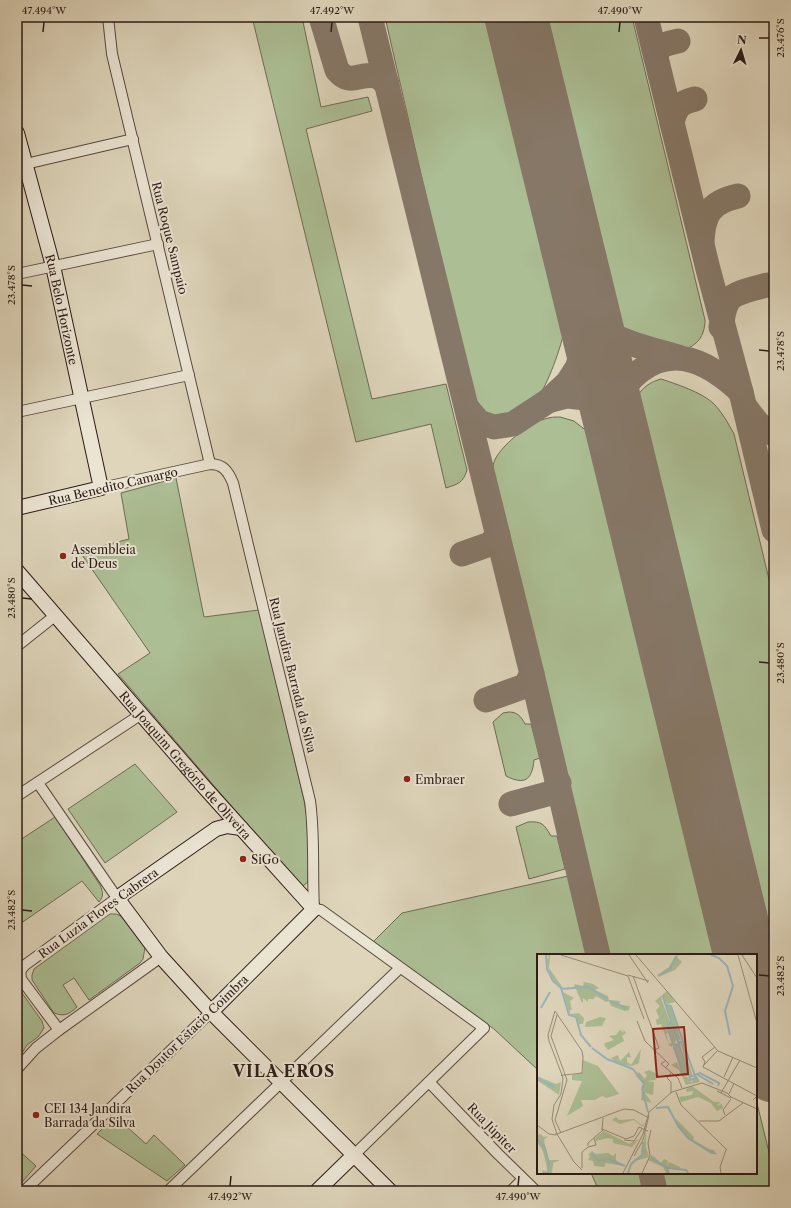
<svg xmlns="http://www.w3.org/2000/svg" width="791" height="1208" font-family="'Libre Caslon Text',serif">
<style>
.green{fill:#acbe94;stroke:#6c6c54}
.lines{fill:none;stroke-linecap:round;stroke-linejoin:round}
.taxiway{stroke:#867868;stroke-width:25}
.runway{stroke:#867868;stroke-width:63}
.street-casing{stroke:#594a3e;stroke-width:12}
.secondary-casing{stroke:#2d1b15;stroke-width:16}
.street{stroke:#eae4d3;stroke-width:10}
.secondary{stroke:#eae4d3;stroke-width:14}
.ticks{fill:none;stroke:#2d1b15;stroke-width:1.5}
.poi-dot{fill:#8f2418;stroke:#eae4d3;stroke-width:1.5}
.labels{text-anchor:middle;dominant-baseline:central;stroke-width:4;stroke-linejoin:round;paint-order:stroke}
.street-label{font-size:12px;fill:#2d1b15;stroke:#eae4d3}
.poi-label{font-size:12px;fill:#2d1b15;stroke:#eae4d3;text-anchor:start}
.district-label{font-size:16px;font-weight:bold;letter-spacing:1px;fill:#2d1b15;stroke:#eae4d3}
.inset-river{fill:none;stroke:#9ab5bc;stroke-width:2}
.inset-road{fill:none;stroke:#978b79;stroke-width:1}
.view{fill:#8f2418;fill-opacity:0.15;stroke:#8f2418;stroke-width:2}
.inset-edge{fill:none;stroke:#2d1b15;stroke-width:2}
.neatline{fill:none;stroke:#2d1b15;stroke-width:1.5}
.ticks-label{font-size:10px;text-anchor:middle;fill:#2d1b15}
</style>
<rect width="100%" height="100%" fill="#ded5bb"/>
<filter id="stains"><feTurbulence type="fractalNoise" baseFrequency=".005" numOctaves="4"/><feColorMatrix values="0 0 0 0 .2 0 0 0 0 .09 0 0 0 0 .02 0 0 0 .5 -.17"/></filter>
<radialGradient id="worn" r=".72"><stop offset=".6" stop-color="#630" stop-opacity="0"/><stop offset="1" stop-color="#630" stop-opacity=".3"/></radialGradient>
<g class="green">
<path d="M252,17H302L321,107L368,97L372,111L306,129L372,399L446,384L467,470C463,483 458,484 446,488L431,424L356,442Z"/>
<path d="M385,17H490L563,309C564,314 565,319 565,324C564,340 549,381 540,394C528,411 502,429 482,416C479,414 476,409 474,406Z"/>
<path d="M534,17H632L705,320C705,339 693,351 674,350C665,349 655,345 647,342C637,339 626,337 618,330C610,323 607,312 604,303Z"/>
<path d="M661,379C676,384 701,392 713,403C722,412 728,423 734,434L774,600V1002L632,423C632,401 639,385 661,379Z"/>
<path d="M560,417L574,421L593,436L721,955H608L494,486C493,478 491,470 494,462C499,447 530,422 545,419C550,417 555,417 560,417Z"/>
<path d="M176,478L204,617L259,610L304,800L309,830L308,882L303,886H300L118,674L150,653L80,552L129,539L121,493Z"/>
<path d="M509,712C517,712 521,716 525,724H531L540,758L534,760C532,781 524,785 506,776L493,722L503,713Z"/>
<path d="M135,764L177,812L105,863L68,809Z"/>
<path d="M55,817L100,885C103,892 104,896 99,902L82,881L17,926V842Z"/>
<path d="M528,822C542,821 544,824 551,836H557L565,869L529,879L516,827Z"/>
<path d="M568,876L587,955H538V1070L494,1029L373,942L402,913Z"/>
<path d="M110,914H116L121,916L145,948L143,959L140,963L89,1000L74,978L63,985L77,1007C69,1014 65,1017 54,1013L32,980V975L34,969Z"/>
<path d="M17,986L42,1021L44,1028L38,1037L27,1045L17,1061Z"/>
<path d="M756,1099L774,1173V1191H666L661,1173H756Z"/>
<path d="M115,1116L146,1144L154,1135L185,1165L167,1181L97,1134Z"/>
<path d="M17,1149L36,1166L17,1188Z"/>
<path d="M591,1173H640L644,1191H599Z"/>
</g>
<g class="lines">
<g class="taxiway">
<path d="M321,17L337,70C351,87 359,72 376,76C380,77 383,81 387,84"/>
<path d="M370,17L532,674L598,955"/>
<path d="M646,17L708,269L741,392L774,530"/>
<path d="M656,57C658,44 667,44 678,41"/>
<path d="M672,123C676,107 679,103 695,99"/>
<path d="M702,242C703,215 710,202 738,196"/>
<path d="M721,327C723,318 723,308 729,300C735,292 757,288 767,285"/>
<path d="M548,401L568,382L577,368L584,349L588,328L587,306C593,315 601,327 611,334C628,345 659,351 678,357"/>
<path d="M746,408C753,417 762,432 774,434"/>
<path d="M468,409L479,422L494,427L513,424L548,401L567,396L586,398L600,405L611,416L622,452C619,435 615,418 619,400C622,388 631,378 640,371C676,343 712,365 741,392"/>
<path d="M462,554L490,544L498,535"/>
<path d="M486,700L525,686L532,674"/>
<path d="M511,804L551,793L559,783"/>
<path d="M756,969L774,979"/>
<path d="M762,1022L766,1002L774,990"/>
<path d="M651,1173L655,1191"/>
</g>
<g class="runway">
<path d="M516,17L745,955"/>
<path d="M756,998L774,1071"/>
</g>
<g class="street-casing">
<g id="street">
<path d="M108,17L112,54L210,464"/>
<path d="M17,166L133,139"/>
<path d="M17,274L158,244"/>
<path d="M17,412L189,375"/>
<path d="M101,488L210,464C223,464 228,471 233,483L310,801C315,836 312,873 314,909L321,910L484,1028L355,1154"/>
<path d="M17,646L56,615"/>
<path d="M38,783L117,898L25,965C20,970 20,972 21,979L59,1030"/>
<path d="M17,796L140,715"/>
<path d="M17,1069L36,1048L59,1030L161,957"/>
<path d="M429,1082L498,1154L536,1191"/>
<path d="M24,1191L211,1012"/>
<path d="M168,1191L400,968"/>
<path d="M511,1191L523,1179"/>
</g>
</g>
<g class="secondary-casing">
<g id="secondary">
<path id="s1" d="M17,133L53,266L101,488L17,508"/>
<path id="s2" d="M17,571L205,788L314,909L211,1012"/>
<path d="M241,828L227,826L216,829L117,898L161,957L211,1012L390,1191"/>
<path d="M317,1191L355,1154"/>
</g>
</g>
<use href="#street" class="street"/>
<use href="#secondary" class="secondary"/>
</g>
<path class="ticks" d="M43,32L44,22M331,32L332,22M619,32L620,22M759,38H769M22,285L32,286M759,350L769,351M22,598L32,599M759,662L769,663M22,910L32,911M759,975L769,976M230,1186L231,1176M518,1186L519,1176"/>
<g class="poi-dot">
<circle cx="63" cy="556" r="4"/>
<circle cx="407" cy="779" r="4"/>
<circle cx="243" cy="859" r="4"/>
<circle cx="36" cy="1115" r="4"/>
</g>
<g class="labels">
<g class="street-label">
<text transform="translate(170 238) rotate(76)">Rua Roque Sampaio</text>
<text stroke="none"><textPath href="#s1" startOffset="182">Rua Belo Horizonte</textPath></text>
<text transform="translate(113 486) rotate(-13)">Rua Benedito Camargo</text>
<text transform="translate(293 675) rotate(76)">Rua Jandira Barrada da Silva</text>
<text stroke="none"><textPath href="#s2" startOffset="257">Rua Joaquim Gregório de Oliveira</textPath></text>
<text transform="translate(98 913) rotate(-36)">Rua Luzia Flores Cabrera</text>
<text transform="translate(187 1034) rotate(-44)">Rua Doutor Estacio Coimbra</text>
<text transform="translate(492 1128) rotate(46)">Rua Júpiter</text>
</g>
<g class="poi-label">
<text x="71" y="549">Assembleia<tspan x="71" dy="14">de Deus</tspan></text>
<text x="415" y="779">Embraer</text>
<text x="251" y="859">SiGo</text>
<text x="44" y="1108">CEI 134 Jandira<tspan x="44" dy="14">Barrada da Silva</tspan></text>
</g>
<g class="district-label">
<text x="284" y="1071">VILA EROS</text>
</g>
</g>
<g transform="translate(537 954)">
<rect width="220" height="220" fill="#ded5bb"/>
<path d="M10,1H13V2L12,14L26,34L37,33L38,30L46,32L47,28L56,30L62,34L58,36L71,42L72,46L83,47L82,51L93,52L92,56L88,57L74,52L72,47L69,48L59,42L56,45H51V48L46,44V48L45,49L39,35H24L13,22L10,7L12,2ZM138,2L142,1L140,3L145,8L138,16L121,23L120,21L132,13ZM130,37L138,48L130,50L126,43L124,44L133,68L128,74L131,79L129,80L132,90L135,89V93L132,91L124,70L120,71L119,66L122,64L119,56L123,52L118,47ZM26,38L37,44L33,47L35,56H33V60L42,59L47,64L46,70H41L39,62L33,61ZM129,51L134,53L144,87L141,85ZM63,63L69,64L65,72L48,73L49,68ZM134,70L139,86L137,90L130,71ZM86,75L89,79L85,82L87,87L71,96L67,91L68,89L77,86L72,82L79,81L83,76L87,79ZM143,88L146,90L156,123L153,122ZM139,90H141L151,122L146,120L137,93ZM104,95L102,109L95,112L81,110L74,104L81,101L83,107L92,98L94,104L90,103V108L94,111ZM46,106L61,112L82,140L70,144L65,142L58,146H44L46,152L30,162L45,127L35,126V121L46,118ZM139,106L146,121L152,124L154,129L160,122L163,128L149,131L142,116L134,111L140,108ZM112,116L122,121L118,126L110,127L117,128L116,141L108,139L115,149L104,146L106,129L99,122L102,118L108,125L110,121L107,118ZM0,122L19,130L24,128L22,141L1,127ZM155,132L177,148H183L180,152L185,150L186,154L180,157L174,149L161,143L144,148L142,143L155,141L156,137L150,138L149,135ZM79,163L82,166L97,165L105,171L108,169L106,173L97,166L83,170L75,166ZM139,165L157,183L156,186L169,195L177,196L179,200H174L152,186L140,172ZM67,177L92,190L102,185L95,193L76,189V185L71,184L59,187L58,184ZM109,177V193L112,203L98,207L91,217L98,205L105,201ZM3,180L7,183L11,182L7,186L11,206H23L16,209L15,219H5L6,216L11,218L6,197L0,188V181ZM55,197L59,200L71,199L76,202L79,199V206L86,212L69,209L67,213L57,212L56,207L51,206L53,201H51ZM115,201L124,209L127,205L131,207L130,213L132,208L143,213L142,216L131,214L132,219H129L126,213L111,206Z" fill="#acbe94"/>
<path class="inset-river" d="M9,1L10,15L16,27L24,34L32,61L39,63L44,81L54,93M174,1L182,4L190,12L196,32L188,57L193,81M122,22L134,14L139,3M24,35L51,33L71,46M126,43L154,127M73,47L89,54M129,51L134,52L154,111L159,124L154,126M4,54L13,38M134,68L130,72L146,120L152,121M136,90L142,91L143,88H146M55,94L70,105L96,115M96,115L107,130L105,135L111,158M161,121L176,130M153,123L163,119L182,129L181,132M0,124L17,133M119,154L131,153L141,172L151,184L179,200M0,184L8,194L12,209L11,219M55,200L61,207L72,205L88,212M114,204L129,213L132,219M131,214L149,216L151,219M91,219L94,210L105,201L106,188"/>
<path class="inset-road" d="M24,1L91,22L107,65M92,1L111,29M99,1L181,97L220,114M201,1L220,69M205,1L220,24M91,21L112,27M96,22L122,94L117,96M20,61L14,82L30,126L18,166L24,179M100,67L108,87L132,110L128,114M178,93L165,103L168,108L166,113L220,142L216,146M128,107L124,110L141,124L145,134M167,111L181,96M134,119L130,124L134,128V139M187,123L196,103M180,137L194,144M139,138L144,151L190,196M184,139L203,106M192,140L197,129M188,161L186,156L194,145M162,167H182L206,149M0,171L12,180L19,181V179M65,175L89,185L97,182L102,173L111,177M65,176L66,164M20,180L15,165L17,151L24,140L26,125L25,121L12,87L11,81L18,57L45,97L46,103L45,119L28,121H25L24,122M87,186L97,187L105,175M51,192V189L66,176M97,202L106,186L112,161M45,214V198L51,193L59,191L57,184M45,216L37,208L20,180L87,155L97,156L110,163M86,219L106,180L112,158L135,138L165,129L190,139L194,143L220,155M105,219L113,202L111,189L114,176M184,219L183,213L189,196"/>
<path class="view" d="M147,73L151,120L120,123L116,75Z"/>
<rect width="220" height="220" class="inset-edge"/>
</g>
<rect width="791" height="1208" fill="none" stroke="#ded5bb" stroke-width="44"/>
<g transform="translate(741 50) rotate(5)" stroke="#eae4d3" stroke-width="3" paint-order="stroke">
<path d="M0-3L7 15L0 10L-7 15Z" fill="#2d1b15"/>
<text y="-6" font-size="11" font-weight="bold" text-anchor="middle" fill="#2d1b15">N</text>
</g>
<rect x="22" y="22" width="747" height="1164" class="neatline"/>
<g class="ticks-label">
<text x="44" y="14">47.494°W</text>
<text x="332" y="14">47.492°W</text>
<text x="620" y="14">47.490°W</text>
<text transform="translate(780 38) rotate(-90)" y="4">23.476°S</text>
<text transform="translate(11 285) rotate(-90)" y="4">23.478°S</text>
<text transform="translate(780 351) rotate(-90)" y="4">23.478°S</text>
<text transform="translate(11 598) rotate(-90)" y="4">23.480°S</text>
<text transform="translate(780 663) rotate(-90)" y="4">23.480°S</text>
<text transform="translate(11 910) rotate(-90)" y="4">23.482°S</text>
<text transform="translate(780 976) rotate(-90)" y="4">23.482°S</text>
<text x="230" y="1200">47.492°W</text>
<text x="518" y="1200">47.490°W</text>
</g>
<rect width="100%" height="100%" filter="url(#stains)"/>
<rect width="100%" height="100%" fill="url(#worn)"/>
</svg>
